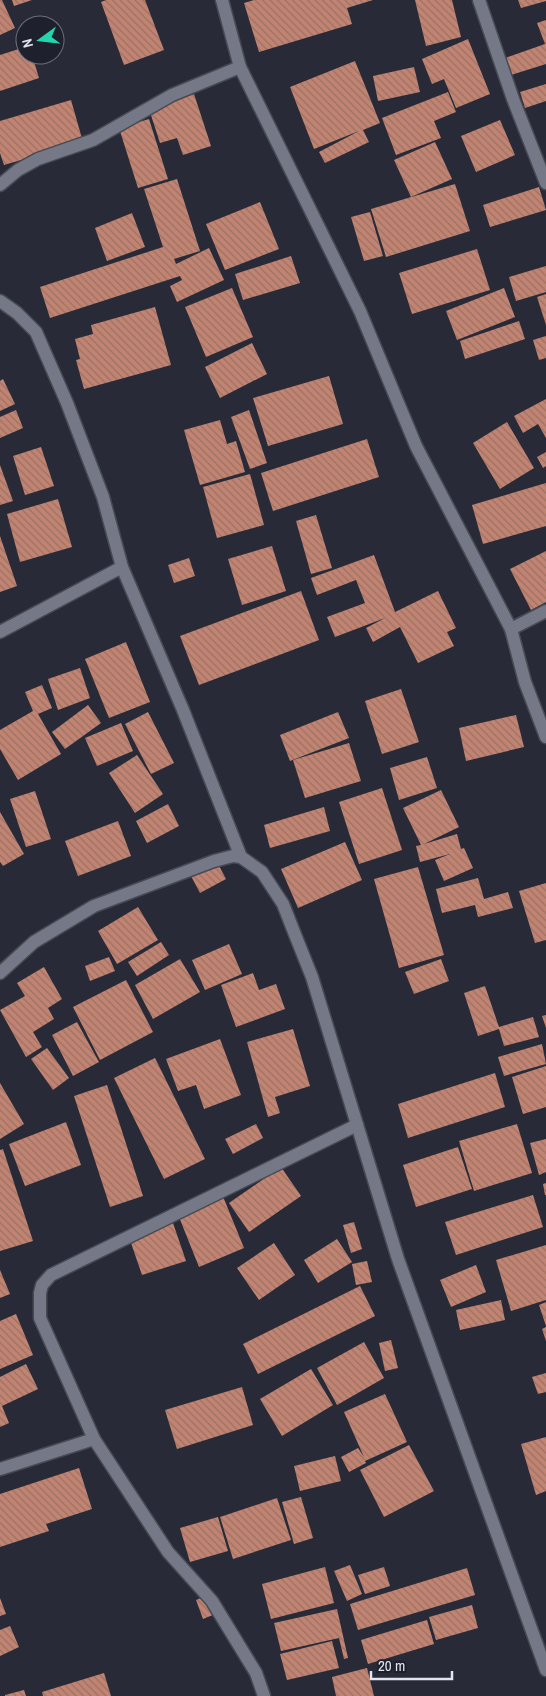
<svg xmlns="http://www.w3.org/2000/svg" width="546" height="1696" font-family="'Archivo Narrow',sans-serif">
<style>
.building{fill:url(#building-back-hatch)}
.lines{fill:none;stroke-linecap:round;stroke-linejoin:round}
.minor-casing{stroke:#474a54;stroke-width:15}
.minor{stroke:#747887;stroke-width:12}
</style>
<defs>
<pattern id="building-back-hatch" width="6" height="6" patternUnits="userSpaceOnUse" patternTransform="scale(1.25)"><rect width="6" height="6" fill="#c18472"/><path d="M-1 5l2 2M0 0l6 6M5-1l2 2" fill="none" stroke="#9c7165"/></pattern>
</defs>
<rect width="100%" height="100%" fill="#282b37"/>
<g class="building">
<path d="M0,0H2L15,28L0,35Z"/>
<path d="M12,0H32L14,6Z"/>
<path d="M106,0H145L164,50L124,65L101,2Z"/>
<path d="M254,0H373L347,8L352,24L259,52L244,3Z"/>
<path d="M415,0H452L461,37L426,46Z"/>
<path d="M518,0H546V1L521,8Z"/>
<path d="M546,20V64L511,75L505,58L545,44L537,23Z"/>
<path d="M468,39L490,94L456,108L444,79L432,84L422,59Z"/>
<path d="M25,47V55H32L39,78L0,91V55Z"/>
<path d="M355,61L380,123L363,130L369,142L325,163L319,152L359,131L314,149L290,87Z"/>
<path d="M414,67L420,92L378,101L373,76Z"/>
<path d="M546,84V101L525,108L520,92Z"/>
<path d="M448,92L456,112L434,121L441,138L396,155L382,118Z"/>
<path d="M194,94L211,146L183,155L177,138L160,143L149,109Z"/>
<path d="M71,100L83,142L4,165L0,153V121Z"/>
<path d="M149,119L168,179L138,188L119,128Z"/>
<path d="M500,120L515,155L476,172L461,136Z"/>
<path d="M435,142L452,179L411,197L394,160Z"/>
<path d="M177,179L200,251L174,259L176,264L209,248L224,280L177,302L170,286L182,280L180,276L50,318L40,287L163,247L144,189Z"/>
<path d="M455,184L470,231L386,257L371,209Z"/>
<path d="M539,187L546,210L490,227L483,205Z"/>
<path d="M260,202L279,249L225,270L206,224Z"/>
<path d="M370,212L383,256L364,261L351,217Z"/>
<path d="M132,213L145,247L107,261L95,228Z"/>
<path d="M477,249L490,290L412,314L399,273Z"/>
<path d="M291,256L300,283L243,300L235,274Z"/>
<path d="M546,266V292L516,301L509,277Z"/>
<path d="M232,288L253,337L206,357L185,307Z"/>
<path d="M504,288L515,317L457,340L446,311Z"/>
<path d="M546,294V325L537,297Z"/>
<path d="M155,307L171,365L84,389L76,360L80,359L75,339L93,334L91,325Z"/>
<path d="M519,321L525,339L465,359L460,341Z"/>
<path d="M546,336V358L539,360L533,340Z"/>
<path d="M252,343L267,374L220,398L205,367Z"/>
<path d="M329,376L343,424L268,446L253,398Z"/>
<path d="M3,379L15,404L0,411V381Z"/>
<path d="M546,399V438L538,424L523,433L514,416Z"/>
<path d="M16,410L23,428L0,438V417Z"/>
<path d="M249,410L267,463L250,469L231,417Z"/>
<path d="M220,420L227,444L236,441L245,472L200,485L184,430Z"/>
<path d="M507,422L534,468L500,489L473,443Z"/>
<path d="M367,439L379,477L273,511L261,473Z"/>
<path d="M41,447L54,486L25,495L13,456Z"/>
<path d="M546,452V466L543,468L537,457Z"/>
<path d="M0,465L13,501L0,505Z"/>
<path d="M250,474L264,525L217,538L203,487Z"/>
<path d="M546,483V526L483,544L472,505Z"/>
<path d="M58,499L72,547L20,562L7,514Z"/>
<path d="M316,515L332,568L311,574L296,521Z"/>
<path d="M0,536L17,586L0,592Z"/>
<path d="M272,546L286,591L242,605L228,559Z"/>
<path d="M546,551V602L531,610L510,569Z"/>
<path d="M374,555L395,612L438,591L456,628L447,632L454,646L418,663L400,627L373,642L366,628L385,618L335,637L327,617L365,603L356,580L317,595L311,578Z"/>
<path d="M189,558L195,576L174,583L168,565Z"/>
<path d="M301,591L319,640L199,685L180,636Z"/>
<path d="M126,642L150,702L109,718L85,659Z"/>
<path d="M80,668L90,698L58,710L48,679Z"/>
<path d="M42,685L52,708L38,714L61,754L18,780L0,749V730L33,711L25,692Z"/>
<path d="M401,689L419,742L382,754L365,701Z"/>
<path d="M88,705L101,723L65,749L52,732Z"/>
<path d="M148,712L174,763L151,774L125,724Z"/>
<path d="M338,712L349,738L290,761L280,735Z"/>
<path d="M516,715L524,747L466,761L459,728Z"/>
<path d="M121,723L133,751L97,766L85,738Z"/>
<path d="M349,743L361,781L305,798L293,760Z"/>
<path d="M137,755L163,794L135,813L109,773Z"/>
<path d="M427,757L437,788L399,800L390,768Z"/>
<path d="M382,788L402,850L359,864L339,802Z"/>
<path d="M441,790L459,827L424,844L457,834L461,849L464,848L473,868L444,881L435,860L450,854L420,862L416,846L421,845L403,808Z"/>
<path d="M35,791L51,839L26,847L10,799Z"/>
<path d="M168,804L179,826L147,843L136,821Z"/>
<path d="M324,807L330,831L270,848L264,825Z"/>
<path d="M0,812L24,854L3,866L0,862Z"/>
<path d="M118,821L131,856L78,876L65,841Z"/>
<path d="M345,842L362,880L298,908L281,869Z"/>
<path d="M217,862L226,879L200,893L191,876Z"/>
<path d="M418,867L444,955L399,968L374,879Z"/>
<path d="M478,878L484,899L508,892L513,908L478,917L475,905L442,913L436,889Z"/>
<path d="M546,883V940L535,943L519,891Z"/>
<path d="M138,907L158,940L117,964L98,931Z"/>
<path d="M161,942L169,955L137,976L128,962Z"/>
<path d="M229,944L242,974L205,990L192,960Z"/>
<path d="M109,957L115,971L90,981L85,966Z"/>
<path d="M180,959L200,992L153,1019L135,985Z"/>
<path d="M441,959L449,981L414,994L405,972Z"/>
<path d="M44,967L62,999L48,1008L54,1019L33,1032L42,1047L26,1057L0,1010L25,996L17,983Z"/>
<path d="M253,973L259,990L276,984L285,1009L236,1027L221,985Z"/>
<path d="M126,980L153,1032L100,1060L73,1007Z"/>
<path d="M485,986L499,1027L533,1017L539,1037L504,1046L499,1029L478,1036L464,993Z"/>
<path d="M546,1015V1028L542,1016Z"/>
<path d="M77,1022L99,1062L73,1076L52,1035Z"/>
<path d="M293,1029L310,1086L275,1097L280,1113L268,1117L247,1042Z"/>
<path d="M220,1039L241,1095L204,1109L196,1085L178,1091L166,1059Z"/>
<path d="M542,1044L546,1064L504,1076L498,1057Z"/>
<path d="M47,1048L69,1078L53,1090L31,1059Z"/>
<path d="M155,1058L205,1159L164,1179L114,1078Z"/>
<path d="M546,1066V1107L523,1114L512,1077Z"/>
<path d="M495,1073L505,1107L408,1138L398,1104Z"/>
<path d="M0,1083L24,1124L0,1139Z"/>
<path d="M107,1085L143,1196L110,1207L74,1096Z"/>
<path d="M66,1122L81,1165L25,1186L9,1144Z"/>
<path d="M256,1124L263,1138L233,1154L225,1139Z"/>
<path d="M517,1124L532,1173L474,1191L459,1141Z"/>
<path d="M546,1139V1172L539,1175L530,1143Z"/>
<path d="M458,1147L472,1189L416,1207L403,1165Z"/>
<path d="M3,1149L33,1241L0,1251V1150Z"/>
<path d="M281,1167L301,1196L249,1232L229,1203Z"/>
<path d="M546,1183V1195H545L543,1184Z"/>
<path d="M222,1194L244,1248L199,1267L177,1212Z"/>
<path d="M533,1195L543,1227L456,1255L445,1222Z"/>
<path d="M354,1222L362,1249L351,1253L343,1225Z"/>
<path d="M173,1223L186,1261L142,1275L129,1237Z"/>
<path d="M337,1239L352,1262L318,1283L304,1260Z"/>
<path d="M274,1243L295,1275L259,1300L237,1268Z"/>
<path d="M546,1245V1300L511,1311L496,1260Z"/>
<path d="M367,1261L372,1282L356,1285L352,1264Z"/>
<path d="M476,1265L486,1292L451,1307L440,1280Z"/>
<path d="M0,1270L10,1294L0,1298Z"/>
<path d="M360,1286L375,1316L258,1374L243,1344Z"/>
<path d="M501,1300L505,1320L460,1330L456,1310Z"/>
<path d="M546,1302V1326L539,1305Z"/>
<path d="M16,1314L33,1355L0,1369V1321Z"/>
<path d="M546,1327V1341L542,1329Z"/>
<path d="M391,1340L398,1368L385,1371L379,1343Z"/>
<path d="M364,1342L384,1378L337,1405L317,1368Z"/>
<path d="M26,1364L38,1389L2,1406L9,1423L0,1427V1377Z"/>
<path d="M311,1369L333,1405L282,1436L260,1399Z"/>
<path d="M546,1373V1392L538,1394L532,1377Z"/>
<path d="M242,1387L253,1425L177,1449L165,1410Z"/>
<path d="M385,1394L407,1442L365,1461L366,1463L349,1472L341,1457L358,1448L364,1457L344,1412Z"/>
<path d="M546,1437V1491L536,1495L521,1444Z"/>
<path d="M409,1445L434,1491L384,1517L360,1470Z"/>
<path d="M335,1456L341,1481L300,1491L294,1466Z"/>
<path d="M79,1468L92,1509L46,1524L49,1531L0,1547V1494Z"/>
<path d="M301,1497L313,1538L294,1544L282,1502Z"/>
<path d="M277,1498L291,1540L233,1559L220,1517Z"/>
<path d="M218,1517L228,1551L190,1562L180,1528Z"/>
<path d="M350,1565L362,1594L347,1601L334,1571Z"/>
<path d="M325,1567L334,1603L271,1619L262,1584Z"/>
<path d="M384,1567L390,1586L365,1594L358,1575Z"/>
<path d="M467,1568L475,1595L358,1630L350,1604Z"/>
<path d="M213,1593L220,1612L203,1619L196,1600Z"/>
<path d="M0,1598L6,1614L0,1616Z"/>
<path d="M472,1605L478,1628L436,1640L429,1617Z"/>
<path d="M337,1609L348,1658L344,1659L339,1638L281,1651L274,1623Z"/>
<path d="M427,1620L434,1644L368,1664L361,1640Z"/>
<path d="M10,1626L19,1647L0,1656V1630Z"/>
<path d="M332,1641L339,1668L287,1680L280,1654Z"/>
<path d="M367,1668L374,1696H336L332,1677Z"/>
<path d="M104,1673L111,1696H43L42,1692Z"/>
<path d="M24,1690L26,1696H5V1695Z"/>
</g>
<g class="lines">
<g class="minor-casing">
<g id="minor">
<path d="M222,0L240,67L360,311L416,446L511,629L525,682L546,737"/>
<path d="M479,0L513,99L546,183"/>
<path d="M0,185L18,170L38,159L93,140L172,95L240,67"/>
<path d="M0,301L17,313L36,332L67,403L103,497L122,567L183,710L241,857"/>
<path d="M511,629L546,611"/>
<path d="M0,632L122,567"/>
<path d="M0,973L34,942L94,906L214,861L233,856L241,857L262,872L283,904L294,932L312,977L398,1259L546,1670"/>
<path d="M0,1469L94,1439"/>
<path d="M264,1696L256,1673L212,1601L168,1552L94,1439L40,1318V1293L42,1285L51,1275L357,1125"/>
</g>
</g>
<use href="#minor" class="minor"/>
</g>
<g transform="translate(40 40) rotate(255)"><circle r="24" fill="#1e212d" stroke="#6c6f7a"/>
<path d="M0-4L9 19L0 12L-9 19Z" fill="#23d5af"/>
<text y="-8" font-size="14" font-weight="bold" text-anchor="middle" fill="#e2e5ed">N</text>
</g>
<path d="M371 1671v8h81v-8" fill="none" stroke="#e2e5ed" stroke-width="2.5"/>
<text x="378" y="1671" font-size="15" fill="#e2e5ed" stroke="#1e212d" stroke-width="4" paint-order="stroke">20 m</text>
</svg>
